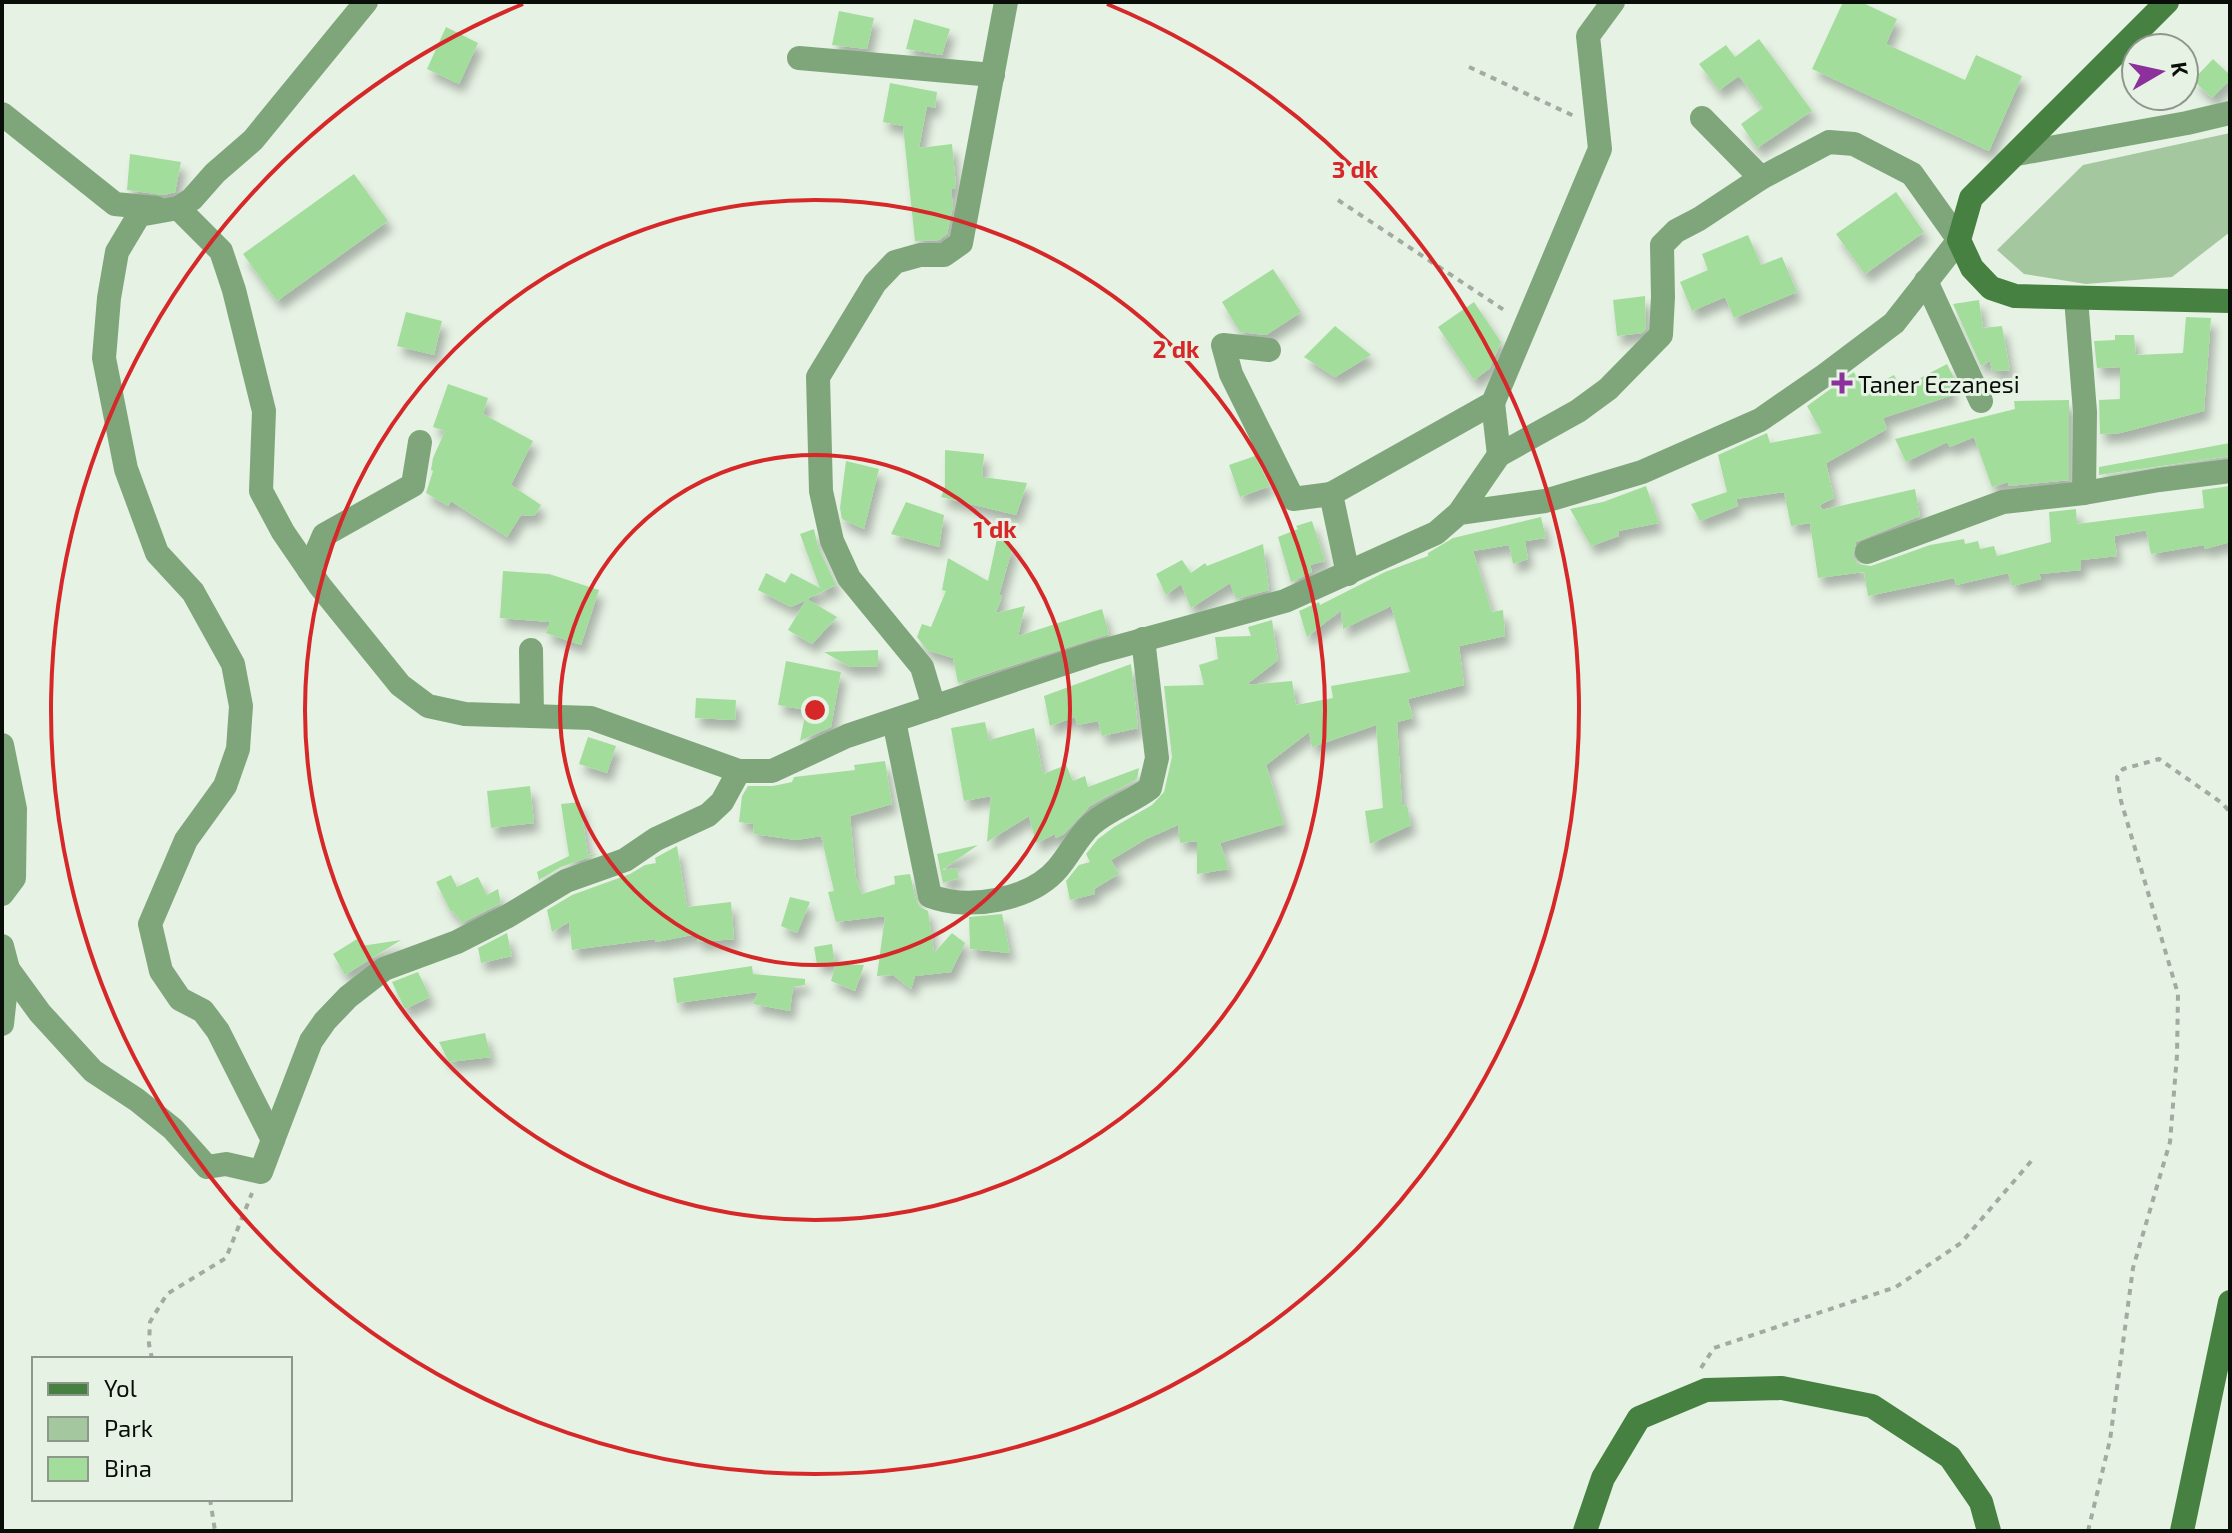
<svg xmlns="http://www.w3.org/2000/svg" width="2232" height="1533" font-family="'Exo 2',sans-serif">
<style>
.green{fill:#a5c7a0}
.building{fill:#a3dd9c;filter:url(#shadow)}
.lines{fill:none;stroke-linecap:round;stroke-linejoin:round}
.path{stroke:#a1ab9f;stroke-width:4;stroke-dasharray:6 6;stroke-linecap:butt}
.street{stroke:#7fa67a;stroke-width:24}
.secondary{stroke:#478141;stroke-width:24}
.ring{fill:none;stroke:#d62828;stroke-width:4}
.poi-dot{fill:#8c309b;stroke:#e6f2e4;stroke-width:3}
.labels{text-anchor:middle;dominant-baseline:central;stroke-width:6;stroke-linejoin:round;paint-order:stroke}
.poi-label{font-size:24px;fill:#0a0e09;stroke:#e6f2e4;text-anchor:start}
.centre{fill:#d62828;stroke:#e6f2e4;stroke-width:4}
.ring-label{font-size:24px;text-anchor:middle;font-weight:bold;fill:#d62828;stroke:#e6f2e4;stroke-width:6;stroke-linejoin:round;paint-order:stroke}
</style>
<defs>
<filter id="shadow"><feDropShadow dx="5" dy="9" stdDeviation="4" flood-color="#0004"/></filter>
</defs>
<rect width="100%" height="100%" fill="#e6f2e4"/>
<path class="green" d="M2230,133V232L2172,277L2086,284L2024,274L1997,250L2083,165Z"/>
<g class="building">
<path d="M1843,2H1861L1897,19L1886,44L1965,80L1976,55L2022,76L1989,151L1812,69Z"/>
<path d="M839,11L874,18L867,49L832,45Z"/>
<path d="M914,19L950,29L942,55L906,49Z"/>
<path d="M446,27L478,43L459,84L427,69Z"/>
<path d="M1759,39L1812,111L1757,148L1741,124L1763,108L1739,76L1719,90L1699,64L1726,45L1735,57Z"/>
<path d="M2213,59L2230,75V80L2212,98L2193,80Z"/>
<path d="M890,83L937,92L935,108L927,106L919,148L952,144L956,186V189H951L953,206L947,234L939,240L915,241L903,126L883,122Z"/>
<path d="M130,154L181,162L175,192L164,195L127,190Z"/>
<path d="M354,174L388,221L277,301L243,254Z"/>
<path d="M1896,192L1924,232L1865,274L1836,234Z"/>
<path d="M1748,235L1761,265L1782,257L1797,292L1734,318L1725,297L1692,311L1680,282L1708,270L1702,254Z"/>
<path d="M1273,269L1301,312L1266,335L1240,332L1222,302Z"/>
<path d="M1645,296L1646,329L1642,333L1617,336L1613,300Z"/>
<path d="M1979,300L1983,328L2002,326L2010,370L1992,371L1990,361L1981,366L1953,304Z"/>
<path d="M1474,302L1501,342L1490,368L1474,380L1438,327Z"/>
<path d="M406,312L442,321L434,355L397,346Z"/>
<path d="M2186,317L2211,318L2204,411L2120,433L2100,434L2099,400L2120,399V367L2097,368L2094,341L2115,340V335H2134L2136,355L2183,353Z"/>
<path d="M1335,326L1371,355L1335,377L1304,357Z"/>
<path d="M1947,364L1955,380L1949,383L1953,395L1883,418L1887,429L1826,463L1834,498L1820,505L1822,510L1915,489L1920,516L1856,542L1853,556L1858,564L1871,566L1930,545L1964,539L1965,544L1978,541L1980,549L1994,546L1997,556L2051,542L2049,512L2076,509L2077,524L2204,508L2202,490L2230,486V542L2205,549L2204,545L2151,554L2146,530L2114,536L2117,556L2081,560V570L2039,574L2041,579L2012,586L2008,573L1956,585L1954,578L1868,596L1864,572L1818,578L1810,523L1791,526L1784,492L1736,499L1738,506L1700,521L1691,504L1727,492L1718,455L1767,433L1770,443L1822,433L1807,406L1854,372L1864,391L1894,375L1901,388Z"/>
<path d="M448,384L488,398L483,414L533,441L511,485L541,505L534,516L521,515L507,537L451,501L448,506L426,493L433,471L431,470L433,458L445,431L433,427Z"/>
<path d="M2069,400V480L2008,486V482L1992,487L1974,437L1950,447L1947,442L1906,462L1895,439L2015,409L2014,401Z"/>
<path d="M2230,443V456L2099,475V467Z"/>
<path d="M945,450L984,454L982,477L1027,483L1016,515L941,497L945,488Z"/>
<path d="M1255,456L1270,486L1240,497L1229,465Z"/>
<path d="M846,461L879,469L864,529L842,519L840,508Z"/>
<path d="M1646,486L1659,523L1618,531L1619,536L1591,546L1570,509L1603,502Z"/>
<path d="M906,502L944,515L939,547L891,534Z"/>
<path d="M1541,517L1546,538L1525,541L1528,559L1513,564L1509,545L1473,551L1492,612L1503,610L1505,636L1459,646L1464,685L1408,699L1413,718L1397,722L1402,806L1407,805L1411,825L1370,844L1365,811L1383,808L1376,725L1312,747L1309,732L1266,765L1284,824L1220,843L1229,869L1197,874V841L1180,843L1178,825L1146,839L1111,860L1119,874L1094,889L1095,894L1070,900L1066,881L1079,865L1090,862L1086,854L1098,839L1114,827L1152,805L1164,792L1172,757L1164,686L1204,685L1199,665L1218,659L1215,637L1251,636L1248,627L1272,620L1278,660L1246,685L1292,681L1296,705L1333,698L1331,686L1410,672L1391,606L1343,629L1341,610L1307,637L1299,611L1319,602L1320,605L1385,572L1428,556V553L1453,538Z"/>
<path d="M1312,521L1325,561L1310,565L1312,572L1291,582L1278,537L1298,529L1296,526Z"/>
<path d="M814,529L818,547L836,585L807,599L837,617L812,644L788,630L806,600L791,607L758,590L766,573L785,583L791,573L820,588L800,534Z"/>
<path d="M997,539L1013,546L999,595L1002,596L996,613L1025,606L1018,636L1102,609L1109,634L958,683L953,658L927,650L917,637L922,624L931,627L946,591L942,590L948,558L988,581Z"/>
<path d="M1263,544L1269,590L1236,599L1230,583L1191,608L1181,584L1166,595L1156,574L1182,560L1191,573L1205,563L1207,566Z"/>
<path d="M503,571L549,574L599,590L581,645L546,633L550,622L500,618Z"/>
<path d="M878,650V666L850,667L824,652Z"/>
<path d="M786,661L841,672L831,727L800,741L806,710L778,705Z"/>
<path d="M1131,664L1138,728L1102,736L1098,721L1077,725L1075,717L1050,726L1044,696Z"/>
<path d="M696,698L736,700L735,720L695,718Z"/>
<path d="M985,722L989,740L1034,728L1043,774L1066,765L1073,781L1085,776L1088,787L1139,768L1137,779L1090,806L1064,834L1056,838L1055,834L1036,843L1029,816L987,842L991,796L964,801L951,728Z"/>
<path d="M588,737L616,746L607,773L579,764Z"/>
<path d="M885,761L892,804L850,816L856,878L862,894L895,884L894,876L910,874L916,900L920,907L928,911L934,953L952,933L965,943L951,972L915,976L911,989L893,975L877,976L885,916L836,922L828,892L834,891L821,836L796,840L754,834L753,824L739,822L742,796L748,786H773L792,782L794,777L855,770L854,765Z"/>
<path d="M530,786L534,823L491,828L487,791Z"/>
<path d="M580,802L588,855L598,854L561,867L539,880L537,872L569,856L561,804Z"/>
<path d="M978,845L942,870L957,868L959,878L943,883L937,854Z"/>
<path d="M677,846L687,907L731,902L734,939L698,942L697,934L656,942L655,939L572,950L569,922L552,932L547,910L572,895L630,874L645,865L656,863L655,858Z"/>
<path d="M451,875L457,887L478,877L487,895L498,889L501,903L462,923L453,911L451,912L436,882Z"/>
<path d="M790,897L810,902L797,933L781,926Z"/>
<path d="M1002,914L1010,953L970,949L969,917Z"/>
<path d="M507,933L512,956L481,963L478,948Z"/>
<path d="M357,939L361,946L401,940L345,975L333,954Z"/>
<path d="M832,944L835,964H817L814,947Z"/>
<path d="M836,964L864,965L855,991L831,981Z"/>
<path d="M752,966L753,974L805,979V985L793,987L790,1011L753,1004L758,992L677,1003L673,978Z"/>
<path d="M418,972L430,997L405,1009L392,982Z"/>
<path d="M485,1033L491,1057L449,1062L439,1042Z"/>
</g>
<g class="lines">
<g class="path">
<path d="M1469,67L1574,116"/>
<path d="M1338,200L1507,312"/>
<path d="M152,1359L149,1344L150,1322L167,1294L226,1258L252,1193"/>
<path d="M1701,1368L1714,1348L1896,1287L1961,1243L2033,1159"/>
<path d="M210,1499L215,1531"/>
<path d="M2088,1531L2110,1440L2133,1268L2170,1142L2177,1055L2178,994L2121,801L2117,777L2123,769L2159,759L2222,803L2230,812"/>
</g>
<g class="street">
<path d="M799,58L993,75"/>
<path d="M2,114L115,204L156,208"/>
<path d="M1702,118L1761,178"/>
<path d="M2017,154L2187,123L2230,113"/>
<path d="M178,208L221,251L234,290L264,411L261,491L283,532L320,586L400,685L428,706L465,714L591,718L739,771H772L847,736L1095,653L1285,601L1436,533L1459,513L1499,455L1578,411L1608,389L1661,335L1663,297L1662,245L1676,231L1699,219L1761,178L1829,142L1854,144L1912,174L1959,240L1894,323L1825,375L1760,420L1642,472L1545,501L1459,513"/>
<path d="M1926,281L1981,401"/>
<path d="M2076,298L2085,412L2084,493"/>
<path d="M1269,350L1223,345L1231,374L1293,499L1331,494"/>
<path d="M1493,403L1499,455"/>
<path d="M1867,552L2003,502L2084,493L2159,480L2230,471"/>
<path d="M309,570L324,535L413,485L420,442"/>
<path d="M1348,574L1331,494L1493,403L1600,149L1588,36L1613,2"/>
<path d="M531,650L532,716"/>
<path d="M934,707L922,667L849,578L832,541L821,491L818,377L875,283L895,262L920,255H944L961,243L1006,2"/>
<path d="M894,721L930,896C969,911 1031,900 1058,868C1070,854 1078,836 1092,824C1109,809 1132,802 1150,788L1157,758L1143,639"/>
<path d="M2,745L15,809L14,878L2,894"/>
<path d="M2,946L8,969L2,1024"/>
<path d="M2,967L8,969L40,1013L93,1071L137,1100L173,1129L207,1167L226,1164L261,1172L273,1140L218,1031L203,1011L180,999L161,971L150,924L186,840L225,786L238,749L241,706L233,664L193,592L157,553L126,469L104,358L109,298L117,252L139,215L178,208L192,199L215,173L253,140L366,2"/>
<path d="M273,1140L311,1041L325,1021L348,997L384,969L457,942L508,916L566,881L625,860L656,839L708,815L722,802L739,771"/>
</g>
<g class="secondary">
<path d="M2167,2L1971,198L1959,240L1972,268L1991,288L2015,296L2230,301"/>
<path d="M1585,1531L1603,1478L1639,1418L1706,1390L1782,1388L1872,1406L1950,1457L1981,1502L1989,1531"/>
<path d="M2182,1531L2230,1302"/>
</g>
</g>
<g class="ring">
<circle cx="815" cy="710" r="255"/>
<circle cx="815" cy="710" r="510"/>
<path d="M1107 4A764 764 0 1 1 523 4"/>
</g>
<path class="poi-dot" d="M1838 371h8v8h8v8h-8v8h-8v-8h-8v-8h8z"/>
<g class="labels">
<g class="poi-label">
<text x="1858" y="383">Taner Eczanesi</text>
</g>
</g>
<circle cx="815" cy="710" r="12" class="centre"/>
<g class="ring-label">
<text x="1355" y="178">3 dk</text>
<text x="1176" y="358">2 dk</text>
<text x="995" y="538">1 dk</text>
</g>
<rect width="2232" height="1533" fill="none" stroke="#0a0e09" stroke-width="8"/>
<rect x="32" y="1357" width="260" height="144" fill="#e6f2e4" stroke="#8e978c" stroke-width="2"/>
<rect x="48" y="1383" width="40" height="12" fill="#478141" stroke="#8e978c" stroke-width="2"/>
<text x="104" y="1397" font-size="24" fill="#0a0e09">Yol</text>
<rect x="48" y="1417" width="40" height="24" fill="#a5c7a0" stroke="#8e978c" stroke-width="2"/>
<text x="104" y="1437" font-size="24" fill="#0a0e09">Park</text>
<rect x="48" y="1457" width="40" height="24" fill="#a3dd9c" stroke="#8e978c" stroke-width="2"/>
<text x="104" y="1477" font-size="24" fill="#0a0e09">Bina</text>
<g transform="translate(2160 72) rotate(81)"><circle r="38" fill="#e6f2e4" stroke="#8e978c" stroke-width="2"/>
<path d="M0-6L14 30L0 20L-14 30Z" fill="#8c309b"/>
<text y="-12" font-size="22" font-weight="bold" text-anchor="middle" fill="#0a0e09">K</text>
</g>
</svg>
